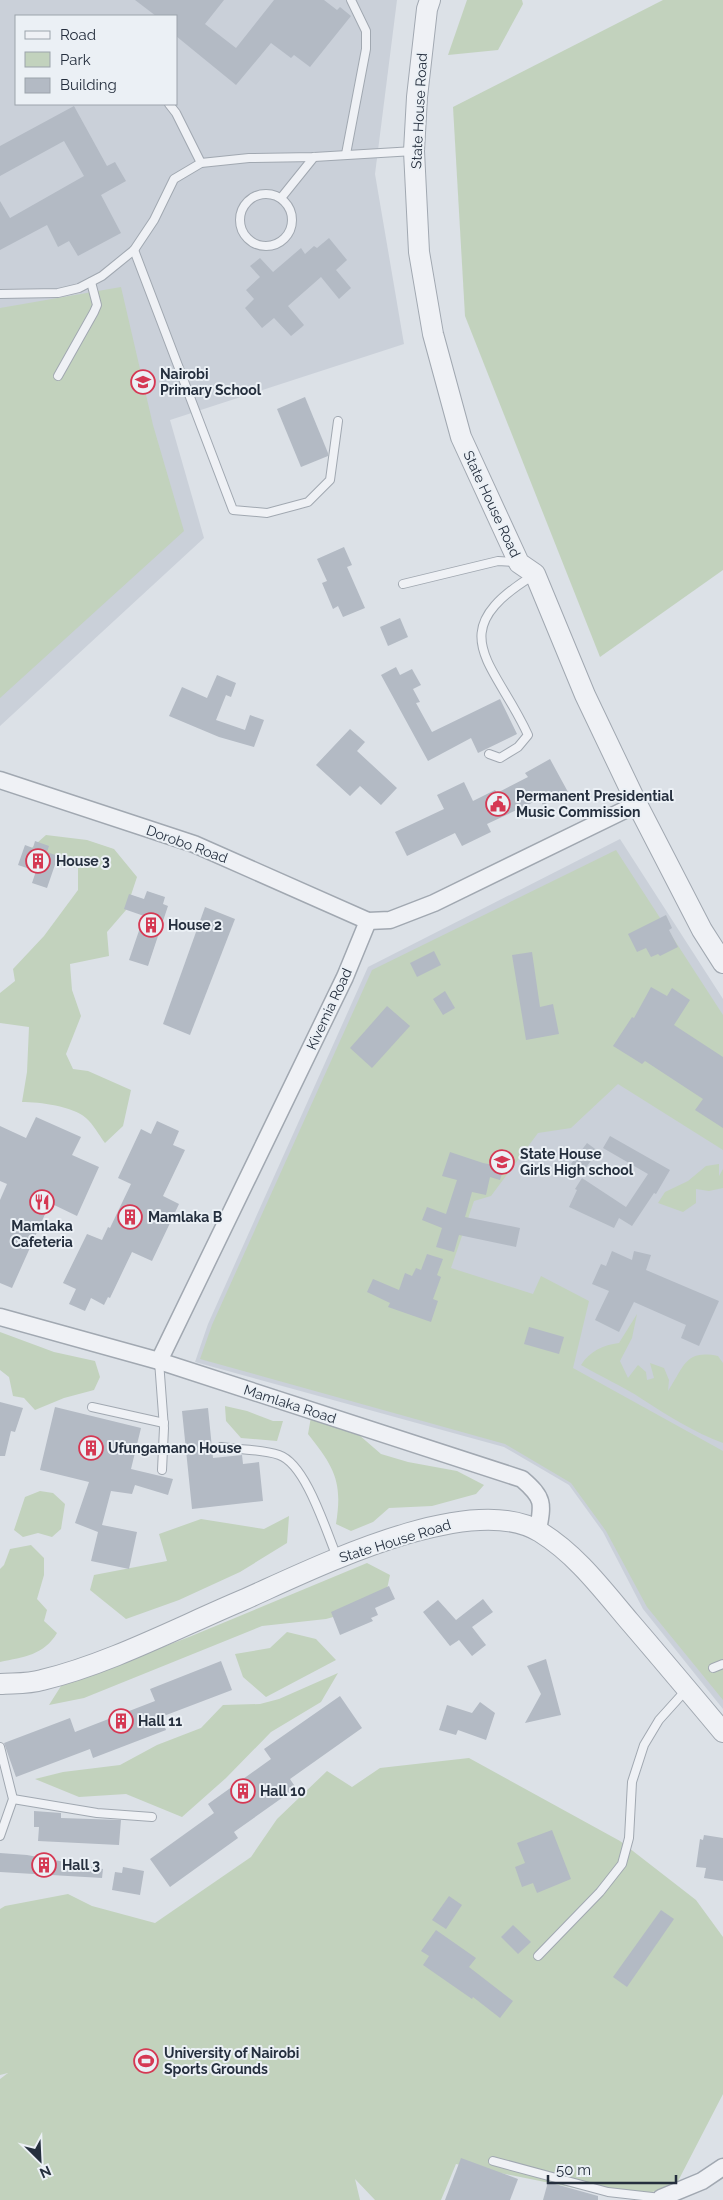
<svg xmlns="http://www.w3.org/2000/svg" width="723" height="2200" font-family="Raleway,sans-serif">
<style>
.built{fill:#cad0d9;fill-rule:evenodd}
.green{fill:#c2d2bd}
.building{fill:#b3bac4}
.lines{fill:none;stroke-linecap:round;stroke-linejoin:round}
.service-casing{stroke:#a1a8b1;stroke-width:10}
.minor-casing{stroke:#a1a8b1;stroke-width:19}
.tertiary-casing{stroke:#a1a8b1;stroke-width:22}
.service{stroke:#eff1f5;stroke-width:8}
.minor{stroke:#eff1f5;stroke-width:16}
.tertiary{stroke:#eff1f5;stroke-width:20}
.labels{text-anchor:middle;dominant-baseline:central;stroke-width:4;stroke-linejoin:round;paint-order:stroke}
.street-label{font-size:14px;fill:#252f3e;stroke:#ebf0f5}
.poi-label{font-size:14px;font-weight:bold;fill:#252f3e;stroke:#ebf0f5;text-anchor:start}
</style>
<rect width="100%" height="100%" fill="#dce1e7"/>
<g class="built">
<path d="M0,0H397L375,174L404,344L170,420L204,538L0,726ZM16,16H176V104H16Z"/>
<path d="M620,839L723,999V1709L643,1609L603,1532L569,1485L504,1447L195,1362L208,1324L368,967Z"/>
</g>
<g class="green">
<path d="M467,0H522L523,4L498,50L448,55Z"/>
<path d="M663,0H723V570L600,657L465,316L453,107Z"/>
<path d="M121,287L153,425L184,531L0,698V308Z"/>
<path d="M46,835L87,840L114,849L137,877L126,910L107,932L109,956L70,964L72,990L81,1016L66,1054L73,1069L88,1071L131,1090L123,1126L105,1143C99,1135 93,1124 86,1118C72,1106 40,1102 22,1102L27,1072L29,1027L0,1023V993L15,981L13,969L44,936L78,890V868L50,864L27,852Z"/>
<path d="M616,850L723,1015V1150L618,1084L571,1128L538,1133L491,1196L474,1201L451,1268L533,1294L541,1276L589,1301L573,1368L723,1451V1700L647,1607L606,1531L571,1483L505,1444L200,1359L212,1325L372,970Z"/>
<path d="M719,1164V1176L723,1169V1188L709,1191L696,1189V1203L683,1212L658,1203L665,1192L688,1181L706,1166Z"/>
<path d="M637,1314L632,1338L620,1361L628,1378L638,1365L646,1372L647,1380L654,1378L650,1363L664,1368L669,1380L668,1391C684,1367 685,1349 718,1356L723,1363V1443C694,1432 668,1416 642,1399C623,1386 601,1377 581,1365C590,1351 603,1345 619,1343Z"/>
<path d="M0,1332L54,1352L95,1361L100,1377L94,1390L64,1398L35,1410L24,1398L13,1396L9,1377L0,1370Z"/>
<path d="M225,1406L247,1411L273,1421H283L277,1441L241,1438L226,1421Z"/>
<path d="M311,1417L351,1428L381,1454L408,1462L457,1471L484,1485L476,1494L432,1506L389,1508L373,1522L351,1531L336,1524C343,1481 334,1467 308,1434Z"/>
<path d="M40,1491L53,1493L65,1504L61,1529L52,1537L38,1533L23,1537L14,1530L25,1497Z"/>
<path d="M289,1516L287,1543L240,1572L179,1600L126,1619L90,1590L94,1575L167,1561L159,1534L201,1519L264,1529Z"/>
<path d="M31,1545L44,1558V1575L37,1599L47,1610L44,1621L57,1633C44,1655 24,1657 0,1662V1569L4,1565L10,1549Z"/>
<path d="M367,1563L390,1575L384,1603L326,1619L262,1626L84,1698L49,1705L61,1686L189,1637Z"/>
<path d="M287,1632L316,1639L336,1660L266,1697L243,1677L235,1654L270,1648Z"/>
<path d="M338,1673L321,1702L271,1732L226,1778L182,1817L126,1794L79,1797L35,1779L63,1772L120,1765L157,1745L201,1728L223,1705L260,1704L279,1699Z"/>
<path d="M469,1758L620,1841L696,1900L723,1937V2094L676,2185L629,2199L456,2164L441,2200H375L355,2179L360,2200H0V2079L8,2073L0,2075V1909L5,1906L68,1894L92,1906L155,1923L251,1857L277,1819L327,1771L352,1787L380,1768Z"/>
</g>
<g class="building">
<path d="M135,0H224L205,24L236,48L274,0H324L337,10L340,7L351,16L310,67L294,55L291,58L271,43L236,85L176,36V16H156Z"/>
<path d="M74,106L107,166L115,162L126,181L101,195L121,233L78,256L69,241L58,247L47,225L0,250V201L10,218L84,176L64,141L0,176V146Z"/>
<path d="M329,238L347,260L336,270L351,288L339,299L321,277L288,306L304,325L302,327L291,336L274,318L262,328L245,308L254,299L246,290L260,277L250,266L260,258L273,272L301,248L305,254L314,246L317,248Z"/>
<path d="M305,397L328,453V456L301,467L277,409Z"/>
<path d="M344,547L352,565L347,567L365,608L343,617L338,606L333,609L322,583L327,581L317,559Z"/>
<path d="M400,618L408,637L388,646L380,627Z"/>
<path d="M396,667L400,675L412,669L421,685L413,689L420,702L416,703L432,732L500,699L517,734L478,753L471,738L428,761L381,675Z"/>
<path d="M217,675L236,683L231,697L226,695L216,720L245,730L250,715L264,720L254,747L219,737L169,716L182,687L207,698Z"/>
<path d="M350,729L365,742L357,751L397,788L381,805L360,786L350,796L316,765Z"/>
<path d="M550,759L568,792L543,805L540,799L487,824L491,832L462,846L455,833L407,856L395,832L444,809L437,795L464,782L473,801L495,790L497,793L528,777L525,773Z"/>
<path d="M35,841L49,846L47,852L58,856L47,888L32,883L36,871L18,865L25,845L33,848Z"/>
<path d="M147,891L165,897L163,904L168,906L148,966L129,960L144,916L124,909L129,894L144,899Z"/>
<path d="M205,907L235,919L190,1035L163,1024Z"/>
<path d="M666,915L672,928L669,930L678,947L660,956L658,954L651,957L646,948L637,952L628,934Z"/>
<path d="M434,951L441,965L417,977L410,963Z"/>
<path d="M532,952L540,1007L553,1004L559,1034L526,1040L512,955Z"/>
<path d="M651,987L667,996L672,988L690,1000L674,1025L723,1057V1128L695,1110L703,1099L645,1061L642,1064L613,1046L632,1017L634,1018Z"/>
<path d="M445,991L455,1008L443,1015L433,999Z"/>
<path d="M387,1006L410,1026L372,1068L350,1048Z"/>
<path d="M36,1117L81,1137L72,1155L99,1167L77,1216L50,1203L12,1288L0,1283V1200L7,1184L0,1181V1126L26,1138Z"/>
<path d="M157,1121L179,1131L173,1145L185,1150L163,1196L179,1204L152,1261L132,1252L110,1298L108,1297L104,1305L91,1298L85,1311L69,1304L76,1289L63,1283L87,1234L102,1240L108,1227L110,1228L131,1184L118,1178L141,1129L151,1134Z"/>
<path d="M610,1136L670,1170L656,1194L654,1193L632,1226L619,1218L614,1228L569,1207L577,1190L575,1189L582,1178L626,1207L648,1174L603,1148Z"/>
<path d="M587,1143L598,1151L582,1173L571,1164Z"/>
<path d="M450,1152L483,1163L504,1167L500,1180L490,1177L486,1195L472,1192L465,1217L520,1228L516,1247L459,1235L454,1252L436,1247L442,1228L422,1220L427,1207L446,1214L457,1180L442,1176Z"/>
<path d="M612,1251L632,1260L634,1251L651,1255L646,1270L719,1301L699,1346L681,1338L686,1325L634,1302L619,1332L595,1320L609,1291L592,1284L601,1264L606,1266Z"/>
<path d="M427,1254L443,1259L437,1275L441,1277L433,1299L438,1301L431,1322L388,1307L390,1303L367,1292L373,1279L399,1290L405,1273L412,1276L416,1268L421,1270Z"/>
<path d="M529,1327L564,1337L559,1354L524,1344Z"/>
<path d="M0,1402L23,1408L15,1432L11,1431L5,1456H0Z"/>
<path d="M55,1407L141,1428L131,1469L173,1479L168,1495L135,1485L132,1494L111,1491L102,1525L137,1532L129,1569L91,1561L98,1532L75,1523L89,1482L40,1470Z"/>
<path d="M208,1408L213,1458L242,1455L243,1464L259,1462L263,1501L192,1509L182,1411Z"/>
<path d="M389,1586L395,1599L375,1608L378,1615L371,1618L373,1621L340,1635L331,1612Z"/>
<path d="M483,1599L493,1612L472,1627L486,1645L472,1656L459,1640L450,1646L423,1612L438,1600L456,1620Z"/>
<path d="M546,1659L561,1715L525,1723L541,1694L527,1666Z"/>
<path d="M221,1661L232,1690L161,1717L166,1730L93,1758L90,1749L16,1777L4,1743L70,1718L75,1732L155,1701L150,1689Z"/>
<path d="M340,1696L362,1728L290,1779L296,1788L234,1832L238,1838L170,1887L150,1859L214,1813L208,1804L271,1759L264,1749Z"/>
<path d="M480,1702L495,1713L486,1740L458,1730L456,1735L439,1730L447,1705L472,1713Z"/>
<path d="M34,1811L61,1813V1818L121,1820L119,1845L38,1841L39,1827H34Z"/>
<path d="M552,1830L571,1879L537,1893L533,1883L522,1887L515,1867L525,1863L517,1843Z"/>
<path d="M704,1835L723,1838V1881L704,1878L706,1868L696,1867L700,1839L703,1840Z"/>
<path d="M0,1853L27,1855L103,1869L102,1878L0,1872Z"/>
<path d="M123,1867L144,1871L140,1895L112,1890L115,1872L122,1873Z"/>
<path d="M449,1896L462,1905L446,1929L432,1920Z"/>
<path d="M661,1910L674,1919L627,1987L613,1977Z"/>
<path d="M513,1925L531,1942L518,1954L501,1937Z"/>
<path d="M436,1930L476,1958L469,1967L513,2001L500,2018L473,1997L472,1999L423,1965L429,1956L421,1951Z"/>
<path d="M461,2158L518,2179L510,2200H445Z"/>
<path d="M548,2182L598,2196V2200H543Z"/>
</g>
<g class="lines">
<g class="service-casing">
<g id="service">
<path d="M169,104L176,113L201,163"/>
<path d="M346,154L366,49V31L351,0"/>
<circle cx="266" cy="220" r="26"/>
<path d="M281,198L314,157"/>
<path d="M134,250L233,510L267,513L308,502L330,480L338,421"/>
<path d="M0,294L58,293L79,288L102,276L134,250L154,220L174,179L201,163L249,158L314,157L414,151"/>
<path d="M58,376L94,312L97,305L91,282"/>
<path d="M403,584L498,561L516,562"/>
<path d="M489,754L500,758L518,747L528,735C494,661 440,632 534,575"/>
<path d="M159,1361L164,1428L162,1470"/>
<path d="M92,1407L164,1423"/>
<path d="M221,1447C239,1450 261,1449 279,1455C306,1464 326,1531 337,1557"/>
<path d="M713,1668L723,1664"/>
<path d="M0,1747L13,1799L0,1836"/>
<path d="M13,1799L97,1813L152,1817"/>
<path d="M538,1956L600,1892L622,1864L629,1838L632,1782L644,1745L659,1720L686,1690"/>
<path d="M493,2161L608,2192L661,2198"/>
</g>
</g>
<g class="minor-casing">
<g id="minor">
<path d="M0,780L194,844L368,921L390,920L434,903L637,804"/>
<path d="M0,1317L159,1361L522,1479C544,1498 543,1503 538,1530"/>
<path d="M159,1361L345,977L368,921"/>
<path d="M661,2198L702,2181L723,2167"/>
</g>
</g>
<g class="tertiary-casing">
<g id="tertiary">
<path d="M430,0L427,9L417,97L414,151L419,252L433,334L461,437L519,563L535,574L585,695L637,804L702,930L723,963"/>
<path d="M0,1684C14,1683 29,1684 42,1680C109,1664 179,1627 243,1600C311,1570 470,1489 540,1532C577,1555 602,1589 630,1622C661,1658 692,1695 723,1732"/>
</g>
</g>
<use href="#service" class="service"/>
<use href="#minor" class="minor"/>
<use href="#tertiary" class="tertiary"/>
</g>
<defs>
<g id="school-ring" transform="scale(1.25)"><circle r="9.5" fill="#ebf0f5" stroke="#d53853" stroke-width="1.5"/><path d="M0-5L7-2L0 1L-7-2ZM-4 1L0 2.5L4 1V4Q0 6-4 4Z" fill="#d53853"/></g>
<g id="civic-ring" transform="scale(1.25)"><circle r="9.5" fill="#ebf0f5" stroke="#d53853" stroke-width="1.5"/><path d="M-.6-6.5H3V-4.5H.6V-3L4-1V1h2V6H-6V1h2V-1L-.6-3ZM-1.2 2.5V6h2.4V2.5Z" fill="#d53853"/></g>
<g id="building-ring" transform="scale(1.25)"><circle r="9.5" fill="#ebf0f5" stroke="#d53853" stroke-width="1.5"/><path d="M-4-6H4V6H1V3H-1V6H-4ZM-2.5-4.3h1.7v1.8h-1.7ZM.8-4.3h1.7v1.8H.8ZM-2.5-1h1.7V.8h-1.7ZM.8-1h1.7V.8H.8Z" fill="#d53853"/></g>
<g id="restaurant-ring" transform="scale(1.25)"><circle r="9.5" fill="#ebf0f5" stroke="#d53853" stroke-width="1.5"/><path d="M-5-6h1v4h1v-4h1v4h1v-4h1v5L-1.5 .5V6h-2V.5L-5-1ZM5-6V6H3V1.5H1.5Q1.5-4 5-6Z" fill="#d53853"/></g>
<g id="stadium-ring" transform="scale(1.25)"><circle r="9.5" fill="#ebf0f5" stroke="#d53853" stroke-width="1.5"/><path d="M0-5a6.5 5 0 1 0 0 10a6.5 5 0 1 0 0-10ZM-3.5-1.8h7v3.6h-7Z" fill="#d53853"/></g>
</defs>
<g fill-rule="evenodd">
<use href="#school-ring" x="143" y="382"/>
<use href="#civic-ring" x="498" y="804"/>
<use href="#building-ring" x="38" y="861"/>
<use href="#building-ring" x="151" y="925"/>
<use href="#school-ring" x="502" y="1162"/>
<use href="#restaurant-ring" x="42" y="1202"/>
<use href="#building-ring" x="130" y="1217"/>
<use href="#building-ring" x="91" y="1448"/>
<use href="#building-ring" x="121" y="1721"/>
<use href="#building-ring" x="243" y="1791"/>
<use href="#building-ring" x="44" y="1865"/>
<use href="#stadium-ring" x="146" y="2061"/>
</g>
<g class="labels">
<g class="street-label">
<text transform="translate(419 111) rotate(-87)">State House Road</text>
<text transform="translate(492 504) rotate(65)">State House Road</text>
<text transform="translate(187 844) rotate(20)">Dorobo Road</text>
<text transform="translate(329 1009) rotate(-65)">Kivemia Road</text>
<text transform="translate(290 1404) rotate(18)">Mamlaka Road</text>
<text transform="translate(395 1541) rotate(-17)">State House Road</text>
</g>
<g class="poi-label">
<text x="160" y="374">Nairobi<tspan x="160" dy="16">Primary School</tspan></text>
<text x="516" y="796">Permanent Presidential<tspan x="516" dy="16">Music Commission</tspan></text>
<text x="56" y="861">House 3</text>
<text x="168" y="925">House 2</text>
<text x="520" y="1154">State House<tspan x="520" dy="16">Girls High school</tspan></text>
<text x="148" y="1217">Mamlaka B</text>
<text x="42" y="1226" text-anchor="middle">Mamlaka<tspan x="42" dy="16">Cafeteria</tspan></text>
<text x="108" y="1448">Ufungamano House</text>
<text x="138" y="1721">Hall 11</text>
<text x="260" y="1791">Hall 10</text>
<text x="62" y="1865">Hall 3</text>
<text x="164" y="2053">University of Nairobi<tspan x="164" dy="16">Sports Grounds</tspan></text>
</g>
</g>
<rect x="15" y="15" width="162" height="90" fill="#ebf0f5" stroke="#9ca3ac"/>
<rect x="25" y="31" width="25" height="8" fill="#eff1f5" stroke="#9ca3ac"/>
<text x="60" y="40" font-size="15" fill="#252f3e">Road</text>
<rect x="25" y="52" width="25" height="15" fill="#c2d2bd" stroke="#9ca3ac"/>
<text x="60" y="65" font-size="15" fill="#252f3e">Park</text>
<rect x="25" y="78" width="25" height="15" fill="#b3bac4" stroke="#9ca3ac"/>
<text x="60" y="90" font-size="15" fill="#252f3e">Building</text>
<g transform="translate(40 2160) rotate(156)" stroke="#ebf0f5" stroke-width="4" paint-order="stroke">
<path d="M0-4L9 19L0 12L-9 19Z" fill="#252f3e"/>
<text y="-8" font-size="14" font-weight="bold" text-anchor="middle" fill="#252f3e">N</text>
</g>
<path d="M548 2175v8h128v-8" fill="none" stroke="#252f3e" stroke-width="2.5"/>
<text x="556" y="2175" font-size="15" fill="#252f3e" stroke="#ebf0f5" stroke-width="4" paint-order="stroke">50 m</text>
</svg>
